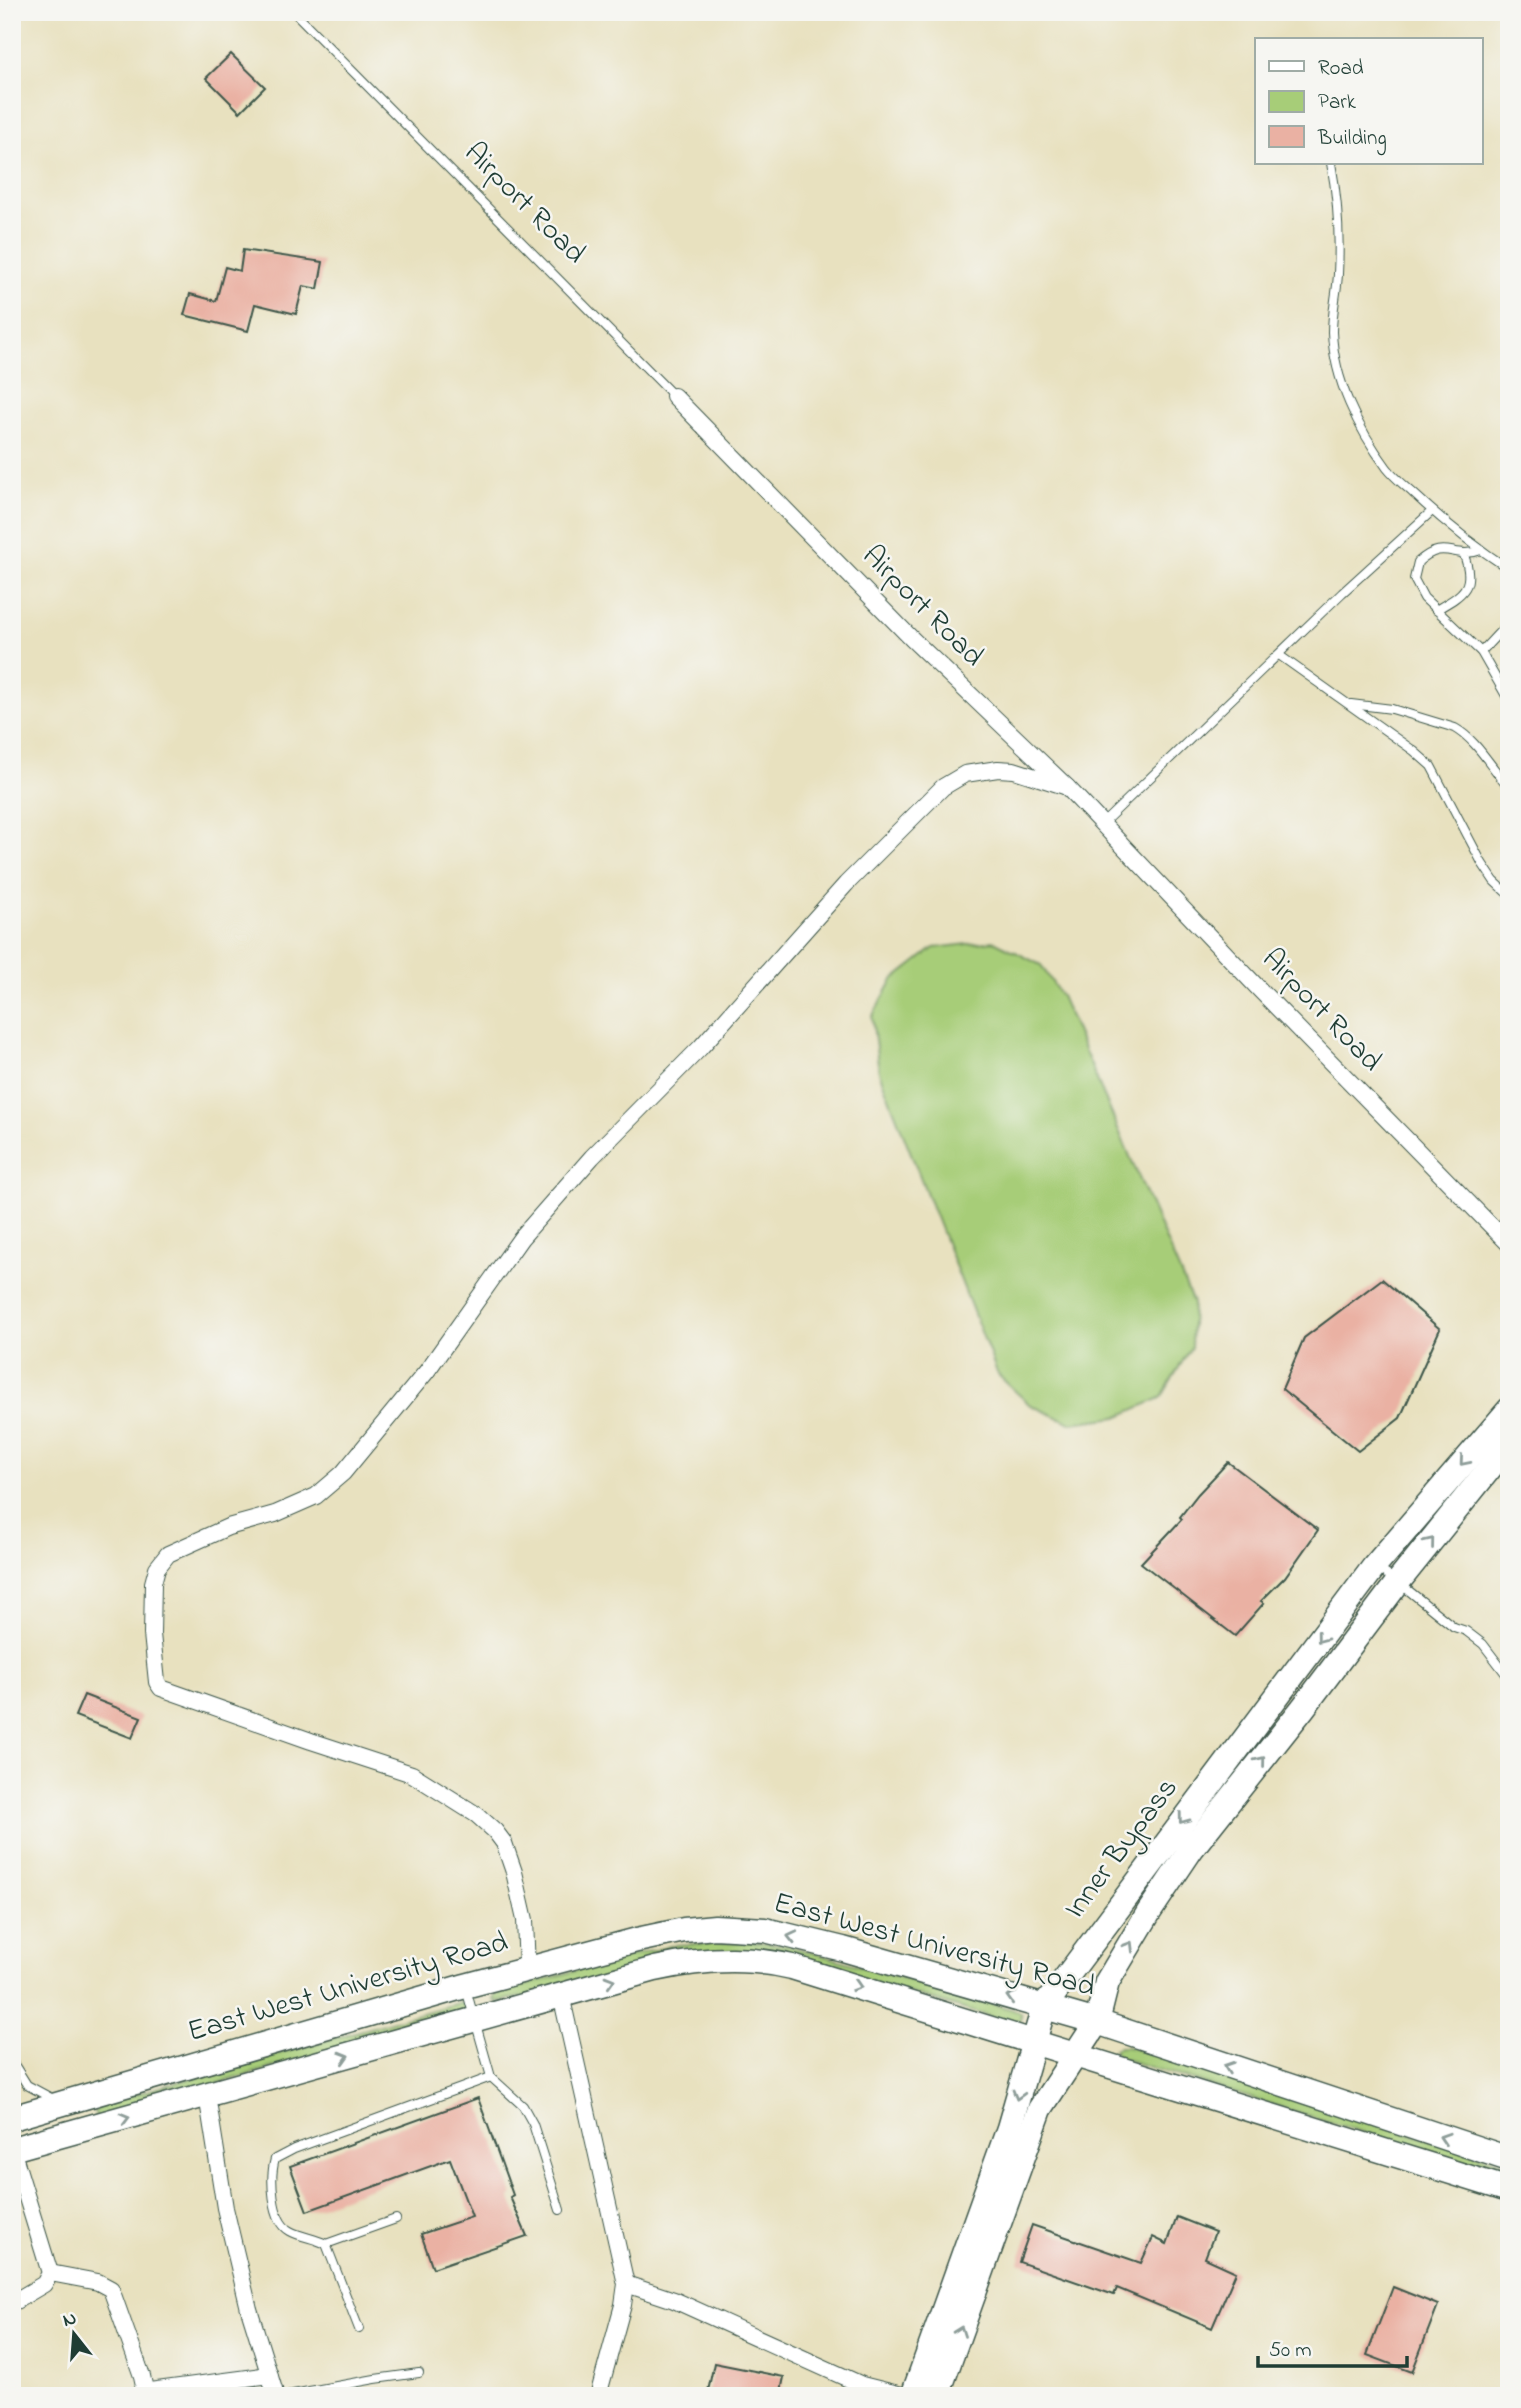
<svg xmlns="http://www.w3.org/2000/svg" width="1521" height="2408" font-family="'Indie Flower',sans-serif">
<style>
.green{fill:#a7cd78;stroke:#638556;stroke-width:2}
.building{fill:#eab1a3}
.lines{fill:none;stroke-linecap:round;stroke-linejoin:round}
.service-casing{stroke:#3d5649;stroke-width:10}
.minor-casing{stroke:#3d5649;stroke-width:18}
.primary-casing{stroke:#3d5649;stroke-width:27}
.service{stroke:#fff;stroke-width:8}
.minor{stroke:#fff;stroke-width:16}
.primary{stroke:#fff;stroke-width:24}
.oneway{stroke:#8f9e9a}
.labels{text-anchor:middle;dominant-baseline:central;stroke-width:5;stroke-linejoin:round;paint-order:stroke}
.street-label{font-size:30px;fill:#1f3d34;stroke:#f6f6f2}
</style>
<rect width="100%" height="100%" fill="#f6f6f2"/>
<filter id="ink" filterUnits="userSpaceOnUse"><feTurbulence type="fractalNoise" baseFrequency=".0143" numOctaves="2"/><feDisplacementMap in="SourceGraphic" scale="14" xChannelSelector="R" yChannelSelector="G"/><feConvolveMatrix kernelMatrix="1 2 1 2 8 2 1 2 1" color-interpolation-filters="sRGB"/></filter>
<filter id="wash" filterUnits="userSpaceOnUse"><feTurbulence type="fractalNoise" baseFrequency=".00686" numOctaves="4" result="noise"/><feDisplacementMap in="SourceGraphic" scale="28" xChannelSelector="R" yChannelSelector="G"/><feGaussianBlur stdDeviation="1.57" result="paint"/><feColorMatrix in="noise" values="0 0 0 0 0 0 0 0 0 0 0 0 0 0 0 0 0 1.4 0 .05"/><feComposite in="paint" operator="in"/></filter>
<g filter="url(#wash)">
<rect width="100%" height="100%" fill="#e8e1bf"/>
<g class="green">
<path d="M994,941L1041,965L1061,996L1193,1303L1191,1347L1161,1398L1117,1417L1071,1423L1030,1405L998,1375L879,1072L872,1017L893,980L934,948Z"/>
<path d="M748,1941L786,1945L1018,2011L1021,2015L1020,2020L1015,2024L857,1978L760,1955L495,2002L494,1998L499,1993L598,1964L675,1945Z"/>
<path d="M458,2003L464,2004L466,2011L97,2119L94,2112L99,2106L111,2101Z"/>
<path d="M1119,2047H1128L1509,2164V2177L1117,2057L1114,2049Z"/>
</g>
<g id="blocks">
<g class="building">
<path d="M231,54L265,87L240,112L206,78Z"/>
<path d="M243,250L323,262L318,289L303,286L296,314L255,304L248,331L184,315L190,294L216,301L225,267L240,271Z"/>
<path d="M1382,1279L1440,1329L1400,1418L1358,1451L1282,1389L1304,1338Z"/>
<path d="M1228,1462L1318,1530L1285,1577L1261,1601L1264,1603L1235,1636L1141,1563L1182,1519L1180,1517L1198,1494Z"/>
<path d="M84,1695L141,1717L132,1738L75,1716Z"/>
<path d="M478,2098L513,2195L510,2197L527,2236L433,2268L421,2234L472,2217L450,2159L307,2211L290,2166Z"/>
<path d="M1177,2217L1215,2232L1205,2258L1236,2272L1212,2328L1117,2288L1114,2295L1019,2262L1032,2225L1141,2263L1153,2237L1167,2244Z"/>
<path d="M1393,2287L1438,2305L1412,2372L1367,2355Z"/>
<path d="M714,2363L784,2377L780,2396H707Z"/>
</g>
</g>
</g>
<g filter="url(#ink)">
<use href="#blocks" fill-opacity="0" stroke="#3d5649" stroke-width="2"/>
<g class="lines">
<g class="service-casing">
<g id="service">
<path d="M294,12L674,396"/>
<path d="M1331,163C1338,200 1340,236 1338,274C1337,293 1332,312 1332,332C1334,380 1358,429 1387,468C1394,477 1404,485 1413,493C1443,521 1475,547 1509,569"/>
<path d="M1481,550C1453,561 1446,537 1418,562L1414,579L1424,598L1481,652L1509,701"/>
<path d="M1436,610C1463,594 1476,588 1464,555"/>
<path d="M1481,652L1509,622"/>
<path d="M1279,655L1414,751L1431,766L1482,863L1494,881L1509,895"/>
<path d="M1351,704L1392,709L1455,728C1478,741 1491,768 1509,787"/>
<path d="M1102,824L1342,593L1432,511"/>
<path d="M1496,1231L1509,1215"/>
<path d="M1377,1568L1398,1582L1454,1627L1466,1631L1483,1644L1509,1678"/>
<path d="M466,1989L491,2077L523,2106L533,2124L560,2210"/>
<path d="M12,2061L27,2085L53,2099"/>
<path d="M326,2244L396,2219"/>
<path d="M359,2329L326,2244C314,2238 301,2237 290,2231C271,2221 270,2176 275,2159L294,2149L491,2077"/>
<path d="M282,2396L375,2379L419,2373"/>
</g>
</g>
<g class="minor-casing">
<g id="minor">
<path d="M674,396L912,639L1067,787L1260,990L1509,1244"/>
<path d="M527,1969L525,1920L514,1872L504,1843L495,1831L477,1815L412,1774L311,1741L161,1688L157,1682L152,1634L153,1583L157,1568L168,1554L228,1527L275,1514L316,1496L343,1473L427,1371L521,1238L592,1157L700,1048L846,884L943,787L965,774L998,769L1014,770L1067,787"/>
<path d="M561,1995L626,2284L623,2305L598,2396"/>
<path d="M207,2095L225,2208L249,2309L276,2396"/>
<path d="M50,2273L98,2282L111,2289L142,2376L144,2385L140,2396"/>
<path d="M626,2284L674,2300L862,2385L906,2396"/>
<path d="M12,2303L44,2284L50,2273L12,2149"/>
<path d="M12,2385L16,2396"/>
<path d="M142,2392L270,2375"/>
</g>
</g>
<g class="primary-casing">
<g id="primary">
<path d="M12,2118L465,1986L637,1940L684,1930L715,1927L765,1930L843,1949L1097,2022L1509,2159"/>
<path d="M12,2149L655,1969C700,1959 747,1956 792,1967L1509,2190"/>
<path d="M913,2396L1009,2128L1044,2007L1374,1567L1509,1410"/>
<path d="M937,2396L1040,2109L1097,2022L1107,1982L1149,1912L1192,1848L1303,1708L1398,1582L1509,1444"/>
</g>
</g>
<use href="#service" class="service"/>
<use href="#minor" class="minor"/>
<use href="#primary" class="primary"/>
</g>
<defs><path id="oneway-chevron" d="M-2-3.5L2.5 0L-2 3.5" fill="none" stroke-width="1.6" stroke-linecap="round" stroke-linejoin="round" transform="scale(1.75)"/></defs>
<g class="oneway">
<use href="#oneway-chevron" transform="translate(1464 1461) rotate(131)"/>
<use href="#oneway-chevron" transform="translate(1430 1542) rotate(-51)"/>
<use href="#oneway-chevron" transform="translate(1321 1638) rotate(127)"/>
<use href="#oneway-chevron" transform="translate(1261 1761) rotate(-51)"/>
<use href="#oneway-chevron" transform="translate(1183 1819) rotate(127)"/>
<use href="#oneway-chevron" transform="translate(792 1937) rotate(-167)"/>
<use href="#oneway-chevron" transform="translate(1129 1946) rotate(-59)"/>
<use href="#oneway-chevron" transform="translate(610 1981) rotate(-16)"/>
<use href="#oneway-chevron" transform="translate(857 1986) rotate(17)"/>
<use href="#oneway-chevron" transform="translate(1011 1997) rotate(-164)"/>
<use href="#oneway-chevron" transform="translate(344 2057) rotate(-16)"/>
<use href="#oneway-chevron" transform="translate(1228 2067) rotate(-161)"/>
<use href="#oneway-chevron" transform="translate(1018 2095) rotate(106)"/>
<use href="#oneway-chevron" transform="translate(125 2118) rotate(-15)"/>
<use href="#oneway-chevron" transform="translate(1444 2138) rotate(-162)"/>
<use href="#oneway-chevron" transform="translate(960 2331) rotate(-70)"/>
</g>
</g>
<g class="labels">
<g class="street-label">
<text transform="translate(524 204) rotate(45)">Airport Road</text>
<text transform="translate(922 607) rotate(45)">Airport Road</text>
<text transform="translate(1321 1011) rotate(46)">Airport Road</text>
<text transform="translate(1122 1849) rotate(-53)">Inner Bypass</text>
<text transform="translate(934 1946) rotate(15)">East West University Road</text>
<text transform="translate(348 1988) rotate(-16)">East West University Road</text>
</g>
</g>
<rect width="1521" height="2408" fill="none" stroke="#f6f6f2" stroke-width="42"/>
<rect x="1255" y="38" width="228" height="126" fill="#f6f6f2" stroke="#a0aca6" stroke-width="2"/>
<rect x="1269" y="61" width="35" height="10" fill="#ffffff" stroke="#a0aca6" stroke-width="2"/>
<text x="1318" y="74" font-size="21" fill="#1f3d34">Road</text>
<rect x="1269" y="91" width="35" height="21" fill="#a7cd78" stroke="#a0aca6" stroke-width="2"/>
<text x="1318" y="108" font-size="21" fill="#1f3d34">Park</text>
<rect x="1269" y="126" width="35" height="21" fill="#eab1a3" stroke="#a0aca6" stroke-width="2"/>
<text x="1318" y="144" font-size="21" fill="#1f3d34">Building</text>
<g transform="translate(74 2334) rotate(343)" stroke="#f6f6f2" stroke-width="5" paint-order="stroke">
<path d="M0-5L12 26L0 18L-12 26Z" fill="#1f3d34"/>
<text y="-10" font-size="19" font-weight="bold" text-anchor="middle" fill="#1f3d34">N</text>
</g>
<path d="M1258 2356v10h149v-10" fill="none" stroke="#1f3d34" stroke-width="3.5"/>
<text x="1269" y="2356" font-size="21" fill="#1f3d34" stroke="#f6f6f2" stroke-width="5" paint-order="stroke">50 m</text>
</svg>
